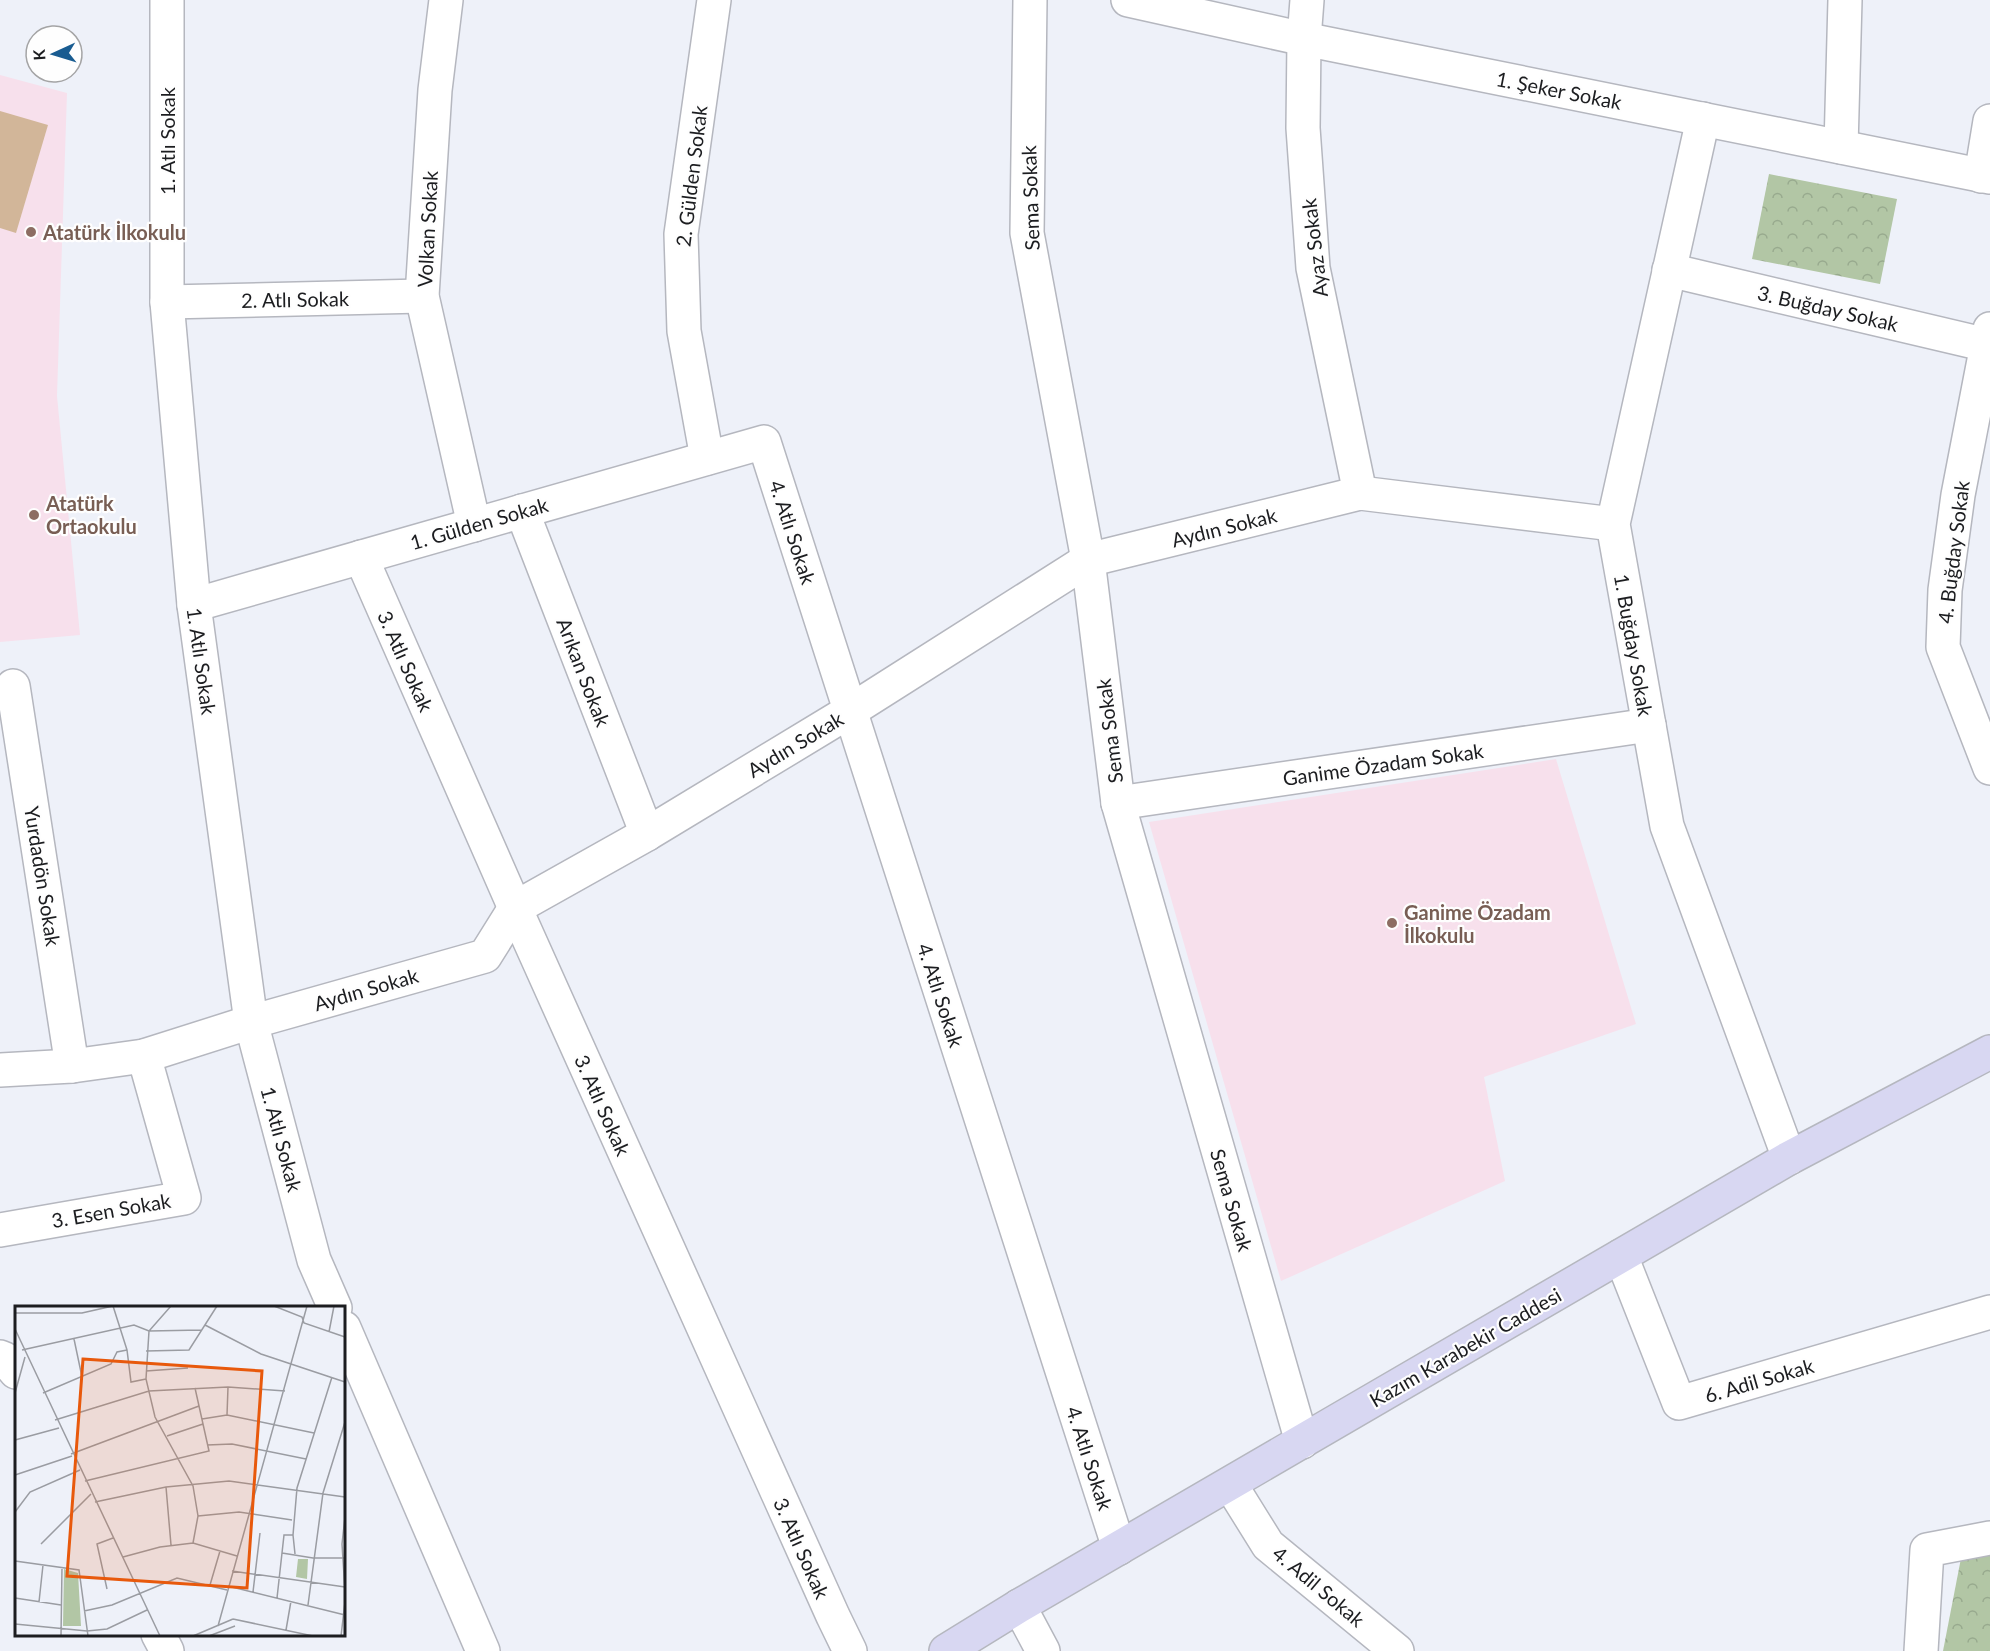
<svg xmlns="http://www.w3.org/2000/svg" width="1990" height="1651" font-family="Lato,sans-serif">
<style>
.education{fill:#f7e0ec}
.forest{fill:url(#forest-crowns)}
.building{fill:#d2b699}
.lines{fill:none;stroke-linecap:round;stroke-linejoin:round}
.street-casing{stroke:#b5b7bf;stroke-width:36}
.secondary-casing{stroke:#b5b7bf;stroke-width:36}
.street{stroke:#fff;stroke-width:33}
.secondary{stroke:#d8d7f2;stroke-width:33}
.education-dot{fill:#8d6e63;stroke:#fefefe;stroke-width:2}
.labels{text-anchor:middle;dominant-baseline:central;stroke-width:4.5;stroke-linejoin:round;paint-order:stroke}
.street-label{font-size:20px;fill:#1c1d20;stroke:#fefefe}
.education-label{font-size:20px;font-weight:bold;fill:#785e54;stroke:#fefefe;text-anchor:start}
.inset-road{fill:none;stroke:#9a9ca2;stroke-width:1.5}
.view{fill:#e8590c;fill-opacity:0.15;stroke:#e8590c;stroke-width:3}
.inset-edge{fill:none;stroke:#1c1d20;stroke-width:3}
</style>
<defs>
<pattern id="forest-crowns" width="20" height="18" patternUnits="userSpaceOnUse" patternTransform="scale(1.5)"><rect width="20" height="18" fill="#b2c6a5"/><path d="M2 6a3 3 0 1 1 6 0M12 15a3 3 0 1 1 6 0" fill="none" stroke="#98aa8e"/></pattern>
</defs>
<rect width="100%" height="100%" fill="#eef1f9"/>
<g class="education">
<path d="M0,75L67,93L57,396L80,635L0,642Z"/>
<path d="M1556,759L1636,1024L1484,1077L1505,1181L1281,1281L1149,822Z"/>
</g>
<g class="forest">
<path d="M1769,174L1897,199L1880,284L1752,259Z"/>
<path d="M1990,1550V1651H1943L1962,1553Z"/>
</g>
<path class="building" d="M0,111L48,125L16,233L0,228Z"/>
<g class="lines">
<g class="street-casing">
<g id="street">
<path d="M167,0V302L194,605L251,1022L314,1260L335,1308"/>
<path d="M446,0L435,90L422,296L474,525"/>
<path d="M1030,0L1027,233L1088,560L1118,803L1302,1442"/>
<path d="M1128,0L1304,39L1990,177"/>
<path d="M1307,0L1304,39L1303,128L1313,268L1360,493"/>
<path d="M1703,119L1613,524L1667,826L1789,1158"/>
<path d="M1841,147L1845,0"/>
<path d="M1981,176L1990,121"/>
<path d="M1669,270L1987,345"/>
<path d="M167,302L422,296"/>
<path d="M1990,329L1958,495L1945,590L1943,647L1990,768"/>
<path d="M707,458L684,331L681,234L714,0"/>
<path d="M522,511L647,834"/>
<path d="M361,557L515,908L833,1616L850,1651"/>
<path d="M194,605L764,442L1119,1548"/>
<path d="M13,686L72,1066"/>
<path d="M1118,803L1649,725"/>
<path d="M0,1070L72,1066L144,1056L251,1022L485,956L515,908L647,834L850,711L1088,560L1360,493L1613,524"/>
<path d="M0,1230L184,1198L144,1056"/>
<path d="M1621,1256L1679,1403L1990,1312"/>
<path d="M344,1328L483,1651"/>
<path d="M0,1357L5,1359L16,1372"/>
<path d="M1230,1484L1268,1545L1397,1651"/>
<path d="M1019,1606L1043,1651"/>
<path d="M158,1634L167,1651"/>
<path d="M1921,1651L1927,1550L1990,1538"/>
</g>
</g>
<g class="secondary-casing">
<path id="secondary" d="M946,1651L1019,1606L1789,1158L1990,1052"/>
</g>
<use href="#street" class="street"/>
<use href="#secondary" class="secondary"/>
</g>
<g class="education-dot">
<circle cx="31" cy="232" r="6"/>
<circle cx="34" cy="515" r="6"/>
<circle cx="1392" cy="923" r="6"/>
</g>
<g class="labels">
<g class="street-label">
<text transform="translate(1559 90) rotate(11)">1. Şeker Sokak</text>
<text transform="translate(167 141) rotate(-90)">1. Atlı Sokak</text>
<text transform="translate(691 176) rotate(-83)">2. Gülden Sokak</text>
<text transform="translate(1030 198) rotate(-92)">Sema Sokak</text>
<text transform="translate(427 229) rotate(-87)">Volkan Sokak</text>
<text transform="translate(1314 248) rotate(-97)">Ayaz Sokak</text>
<text transform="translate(295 299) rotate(-1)">2. Atlı Sokak</text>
<text transform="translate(1828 308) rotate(13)">3. Buğday Sokak</text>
<text transform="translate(479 523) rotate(-16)">1. Gülden Sokak</text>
<text transform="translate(1224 527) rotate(-14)">Aydın Sokak</text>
<text transform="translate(793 532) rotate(72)">4. Atlı Sokak</text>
<text transform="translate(1953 552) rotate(-83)">4. Buğday Sokak</text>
<text transform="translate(1634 645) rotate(80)">1. Buğday Sokak</text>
<text transform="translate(202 661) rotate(82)">1. Atlı Sokak</text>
<text transform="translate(406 661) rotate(66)">3. Atlı Sokak</text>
<text transform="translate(584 672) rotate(69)">Arıkan Sokak</text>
<text transform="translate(1109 731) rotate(-97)">Sema Sokak</text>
<text transform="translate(795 744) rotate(-31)">Aydın Sokak</text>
<text transform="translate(1383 764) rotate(-8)">Ganime Özadam Sokak</text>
<text transform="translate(43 876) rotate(81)">Yurdadön Sokak</text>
<text transform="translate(366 989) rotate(-16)">Aydın Sokak</text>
<text transform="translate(941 995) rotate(72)">4. Atlı Sokak</text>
<text transform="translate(603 1105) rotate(66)">3. Atlı Sokak</text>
<text transform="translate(282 1139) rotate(75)">1. Atlı Sokak</text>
<text transform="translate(1232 1200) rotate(74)">Sema Sokak</text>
<text transform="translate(111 1210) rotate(-10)">3. Esen Sokak</text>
<text transform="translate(1465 1347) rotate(-30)">Kazım Karabekir Caddesi</text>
<text transform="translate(1759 1380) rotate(-16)">6. Adil Sokak</text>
<text transform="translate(1090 1458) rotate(72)">4. Atlı Sokak</text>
<text transform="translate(802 1548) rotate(66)">3. Atlı Sokak</text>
<text transform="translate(1319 1586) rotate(40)">4. Adil Sokak</text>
</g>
<g class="education-label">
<text x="43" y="232">Atatürk İlkokulu</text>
<text x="46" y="503">Atatürk<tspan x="46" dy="23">Ortaokulu</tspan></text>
<text x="1404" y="912">Ganime Özadam<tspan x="1404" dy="23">İlkokulu</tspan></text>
</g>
</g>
<g transform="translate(15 1306)">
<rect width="330" height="330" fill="#eef1f9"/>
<path d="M283,253H293L292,273L281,271ZM49,263L63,267L66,320H48Z" fill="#b2c6a5"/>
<path class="inset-road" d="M156,0L134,25L131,73L140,111L178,180L183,210L178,237M259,0L287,11L289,17L330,31M0,7H67L98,0L112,44L116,76L131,73M190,19L246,48L330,76M0,23L145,330M314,26L319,0M59,33L67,71M7,44L119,19L134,25L187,24M131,45L174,44L202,0M131,65L173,62M0,87L10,51M28,87L96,58L102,46L112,44M212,109L213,81M187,113L212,109L299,127M40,114L134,85L213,81L270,85M152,130L188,118M0,134L44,122M192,139L217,138L291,153M56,148L184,100M0,169L57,150M70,175L194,145L180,82M151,181L156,239M80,196L151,181L214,175L330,191M0,206L15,186L65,164M183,210L224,206L277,214M278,229L280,248M26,238L76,188M267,247L298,252H330M108,251L145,241L178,237L222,250M0,255L64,264L73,330M217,265L330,281M195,279L205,245M213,280L330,309M92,283L82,238L98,232M330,285L327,238L330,211M238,286L245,227M0,292L46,299M262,292L269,229H278L282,182L317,71M24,296L28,259M293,299L308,187L330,116M69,305L97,299L162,272L212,284M218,313L298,330M0,318L72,325L92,323L132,304M203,320L292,0M271,324L276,295M46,330L47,261M178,330L218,313M194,330L220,320M326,330L330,296"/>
<path class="view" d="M68,53L247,65L232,282L52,270Z"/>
<rect width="330" height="330" class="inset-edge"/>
</g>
<g transform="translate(54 54) rotate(266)"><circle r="28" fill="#fefefe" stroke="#a4a4a5" stroke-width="1.5"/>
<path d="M0-4.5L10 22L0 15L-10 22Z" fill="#195c91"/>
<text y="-9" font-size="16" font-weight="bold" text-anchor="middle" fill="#1c1d20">K</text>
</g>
</svg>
